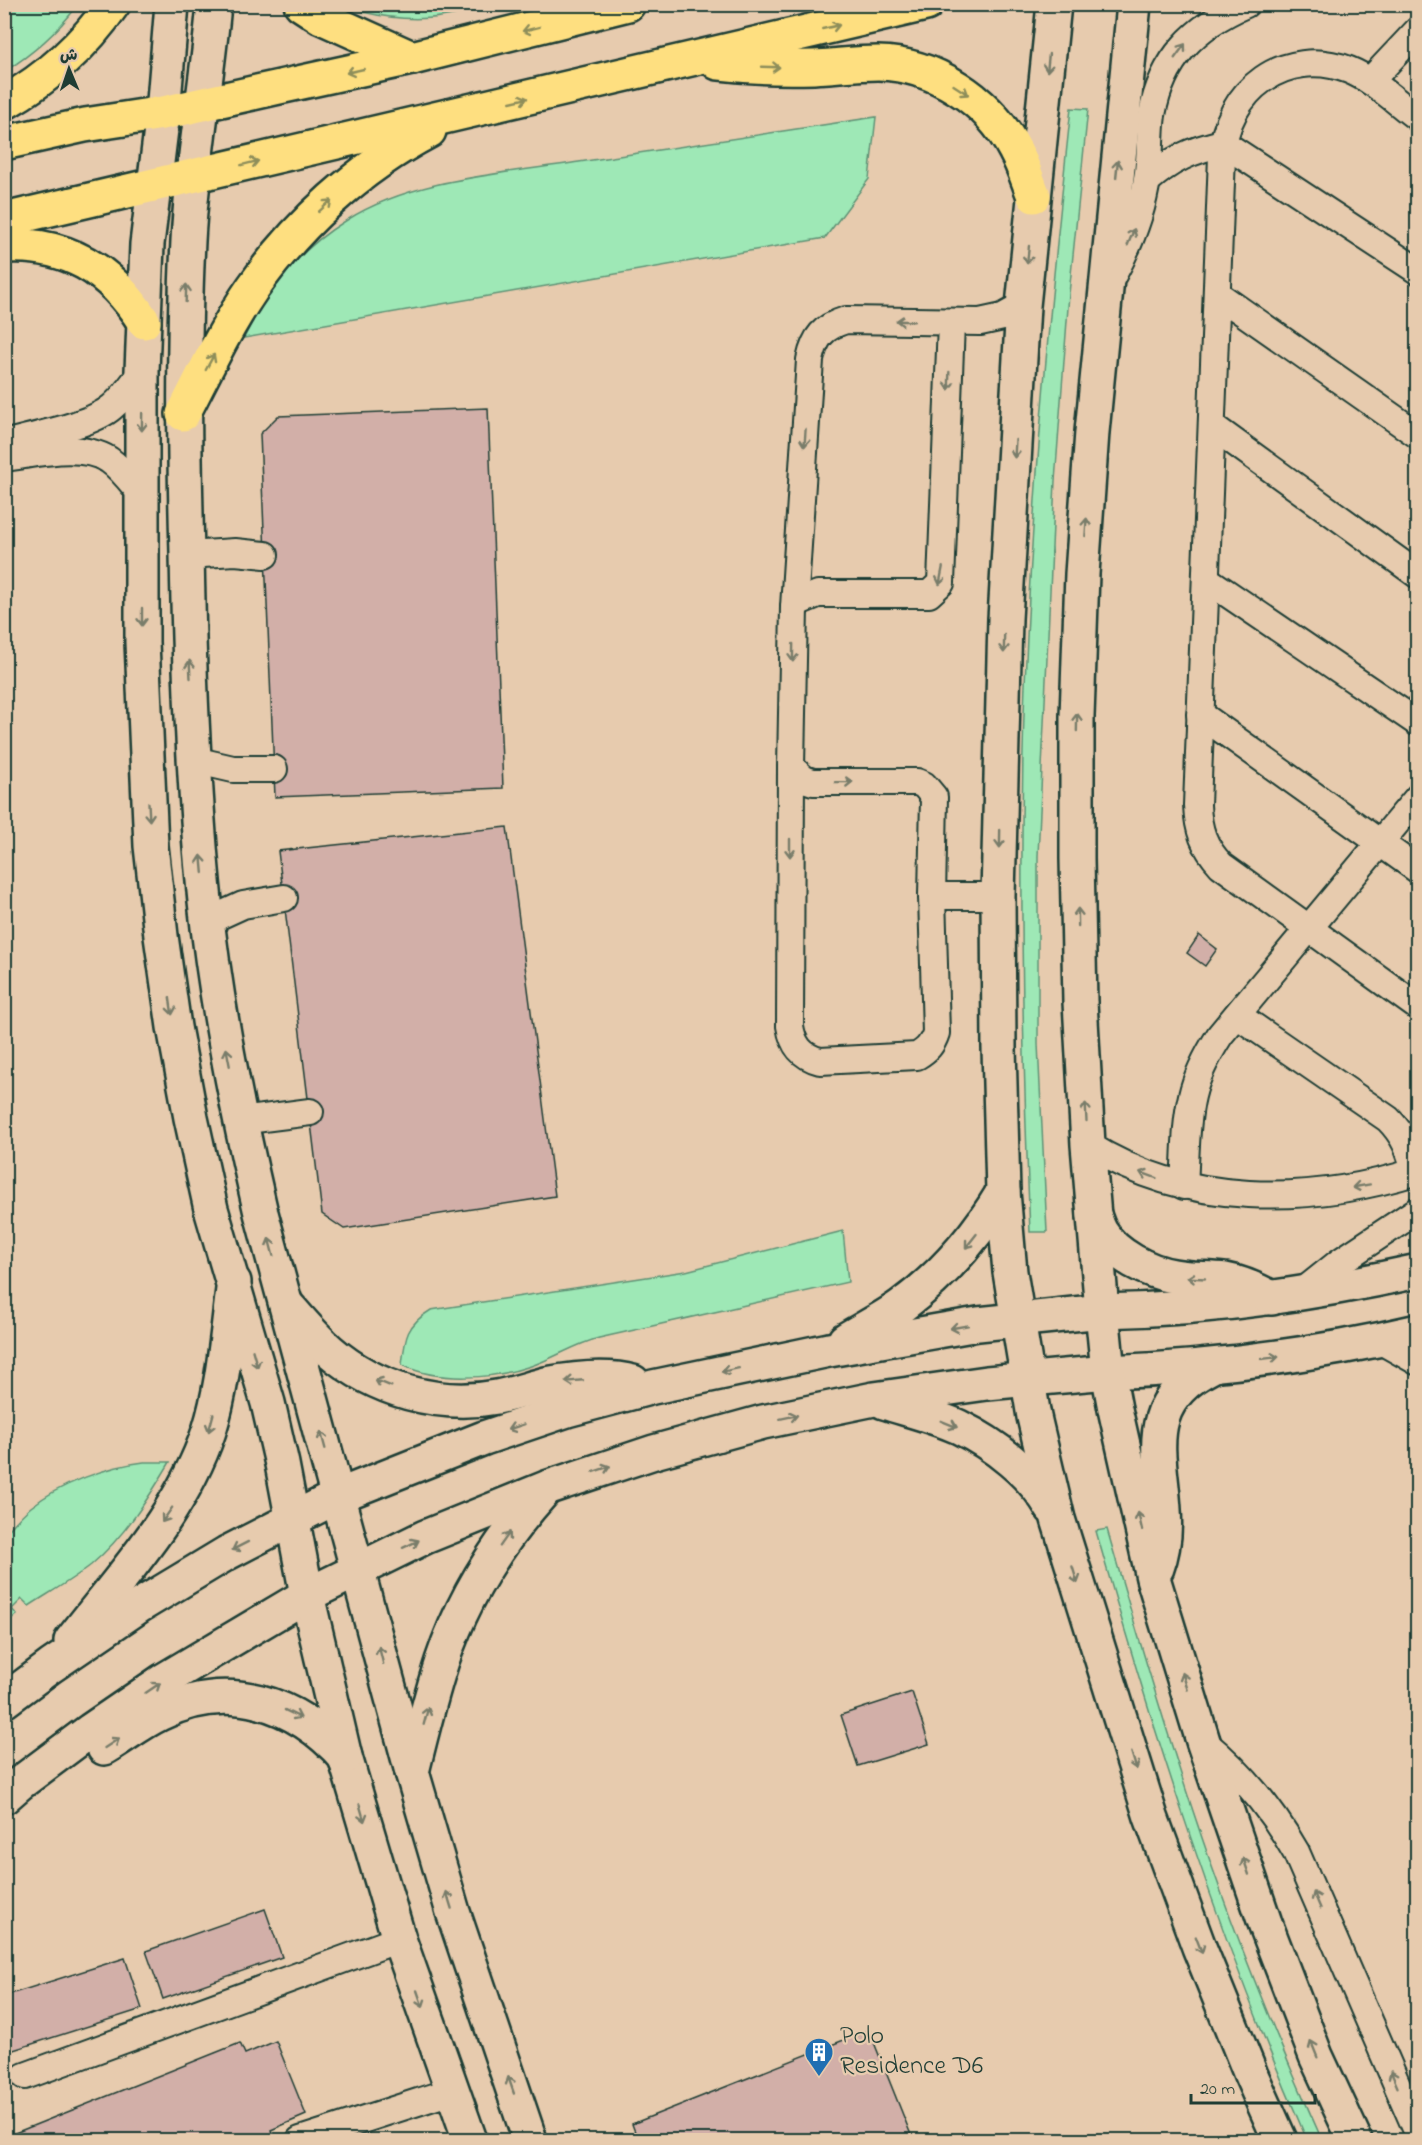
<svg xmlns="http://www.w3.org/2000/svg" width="1422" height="2145" font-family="'Indie Flower','Playpen Sans Arabic',sans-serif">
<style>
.green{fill:#9ee8b6;stroke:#5e9275;stroke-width:1.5}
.building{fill:#d2afa8;stroke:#1f3d34;stroke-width:1.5}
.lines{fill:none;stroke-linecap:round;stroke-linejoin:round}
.lane-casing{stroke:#1f3d34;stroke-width:30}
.street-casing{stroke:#1f3d34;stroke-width:38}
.secondary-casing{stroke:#1f3d34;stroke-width:38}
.primary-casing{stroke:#1f3d34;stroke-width:38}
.lane{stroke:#e7cbae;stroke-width:26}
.street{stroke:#e7cbae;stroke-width:33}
.secondary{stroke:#e7cbae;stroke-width:33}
.primary{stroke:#fedf80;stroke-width:33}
.oneway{stroke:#8e8e5a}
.oneway2{stroke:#797d6b}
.labels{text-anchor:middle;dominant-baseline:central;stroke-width:4.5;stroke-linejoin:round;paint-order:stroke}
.poi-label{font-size:26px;fill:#1f3d34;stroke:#e7cbae;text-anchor:start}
</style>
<rect width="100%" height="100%" fill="#e7cbae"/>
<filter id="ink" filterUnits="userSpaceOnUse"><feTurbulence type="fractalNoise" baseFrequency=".0167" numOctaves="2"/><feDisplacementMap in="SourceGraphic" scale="12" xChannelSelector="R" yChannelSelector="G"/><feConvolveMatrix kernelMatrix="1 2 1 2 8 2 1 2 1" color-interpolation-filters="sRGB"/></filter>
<g filter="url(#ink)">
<g class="green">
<path d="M5,4H78V5C58,31 33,54 5,71Z"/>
<path d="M391,5V4L493,5C445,19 413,24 363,12Z"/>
<path d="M1071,108L1088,109L1069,294L1055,481L1038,856V1044L1047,1232H1030C1023,1072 1020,912 1023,751C1028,536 1048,322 1071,108Z"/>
<path d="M876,117L869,179L825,238L244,338C268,288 299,249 347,220C414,178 502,174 579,162C678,147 777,132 876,117Z"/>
<path d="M843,1231L848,1282C765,1301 682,1319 599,1338C575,1344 555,1358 531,1366C492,1379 440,1383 402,1365C405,1338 406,1325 431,1310L686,1271Z"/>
<path d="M144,1462H170C148,1499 124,1537 91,1565C72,1580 49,1593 29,1606L22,1599L12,1609L17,1615L5,1625V1534C13,1525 21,1515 31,1507C59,1484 109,1466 144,1462Z"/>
<path d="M1107,1529C1134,1623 1162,1718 1193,1811C1230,1923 1274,2033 1322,2140H1307C1221,1943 1155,1739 1096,1531Z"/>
</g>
<g class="building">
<path d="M488,408L503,788L275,797L260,434L278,416Z"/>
<path d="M507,827L555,1196L344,1229L322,1214L278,851Z"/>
<path d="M1199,935L1217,949L1205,966L1187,953Z"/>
<path d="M912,1692L929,1744L858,1766L841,1715Z"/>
<path d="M265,1909L282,1957L163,1999L146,1951Z"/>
<path d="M125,1958L142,2009L4,2053V1996Z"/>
<path d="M869,2030L913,2140H638L632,2124Z"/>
<path d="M276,2041L306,2115L271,2130L275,2140H12L10,2135L240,2043L245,2054Z"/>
</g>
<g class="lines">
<g class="lane-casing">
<g id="lane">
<path d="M1370,81L1418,30"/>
<path d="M1418,118C1396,102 1374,80 1349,70C1285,46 1226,90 1222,156L1197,805C1198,830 1204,847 1221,865L1418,1007"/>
<path d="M1147,181C1170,160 1192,150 1223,143L1418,271"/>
<path d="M1111,279C1128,248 1142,215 1147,179C1151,158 1149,136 1152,115C1162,59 1195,26 1246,4"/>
<path d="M1217,294L1418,435"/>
<path d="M1212,426L1418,575"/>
<path d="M4,444C32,436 92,425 112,407C124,397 133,384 142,371"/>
<path d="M4,458C37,454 80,442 109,460C122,469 131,482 141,494"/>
<path d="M187,555L235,552L265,555"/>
<path d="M1206,579L1418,723"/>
<path d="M794,607L801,601L818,594H929L941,583L951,323"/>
<path d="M1200,714L1418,870"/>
<path d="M194,760L233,769H274"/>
<path d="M791,767L804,779L813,782H917L924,785L934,797L932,896L936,1033C932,1045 927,1050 917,1056L820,1061C801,1056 793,1045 790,1026L791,767L794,607L810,360C815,337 823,327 846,320L980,322L1003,317L1023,306"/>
<path d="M932,896H998"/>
<path d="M208,921L243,905L284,898"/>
<path d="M1237,1015L1388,1119C1404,1135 1410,1150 1415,1172"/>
<path d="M240,1121L310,1112"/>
<path d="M1088,1145C1186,1207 1309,1205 1418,1171"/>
<path d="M1184,1186C1186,1156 1185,1125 1192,1096C1197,1074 1208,1054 1220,1035L1418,797"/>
<path d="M1301,1293L1341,1261L1418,1210"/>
<path d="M1379,1340L1418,1362"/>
<path d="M1203,1741C1242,1773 1271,1808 1296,1852L1418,2133"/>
<path d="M25,2076L399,1939"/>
<path d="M300,2140L452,2091"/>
</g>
</g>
<g class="street-casing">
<g id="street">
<path d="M172,4L163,113L147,244L142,371V642L151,846L161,936L174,1027L191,1118L211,1209L268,1403L282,1464L307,1595L345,1757L399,1939L470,2140"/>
<path d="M214,4C207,84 192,162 188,241C183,345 184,449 187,553C189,669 193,785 205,901C216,1006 237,1110 261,1213L412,1772L453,1912L530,2140"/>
<path d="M1102,1311C1208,1309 1314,1294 1418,1271"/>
<path d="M1108,1372C1213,1368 1316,1355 1418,1331"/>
</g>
</g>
<g class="secondary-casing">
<g id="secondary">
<path d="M1054,4L1023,306L1005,619L998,896L999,1048L1003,1192L1010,1272L1034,1417L1058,1519L1151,1817L1199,1947L1251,2075L1280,2140"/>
<path d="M1134,4L1092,432L1082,574L1077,716V859L1080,1002L1088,1145L1102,1311L1108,1372L1115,1409L1153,1578L1203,1741L1265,1923L1316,2056L1355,2140"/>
<path d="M1094,1215C1096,1220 1098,1227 1101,1232C1115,1255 1148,1272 1174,1276C1191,1279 1208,1278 1225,1280C1242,1283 1257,1290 1272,1298"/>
<path d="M286,1304C300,1320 314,1337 330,1351C375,1390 439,1408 497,1397C514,1394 530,1388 546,1384C573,1379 607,1375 633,1382"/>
<path d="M845,1340C863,1329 883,1319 901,1306C944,1275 976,1237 1003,1192"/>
<path d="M884,1402C909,1410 935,1416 959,1427C994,1444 1032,1473 1052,1508"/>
<path d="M1157,1568C1186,1491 1115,1415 1212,1366"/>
<path d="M71,1641C122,1575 182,1512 209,1431C224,1384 227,1331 234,1282"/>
<path d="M4,1701L51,1666L139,1606L227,1553L338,1496L484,1438L567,1410L653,1387L829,1350L978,1324L1102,1311"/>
<path d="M104,1748C123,1737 140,1723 159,1714C228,1679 296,1702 345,1757"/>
<path d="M412,1772C421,1735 430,1698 442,1661C463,1598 498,1542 543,1492"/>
<path d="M4,1797L20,1783L91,1730L164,1680L307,1595L425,1537L546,1488L654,1452L763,1422L874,1399L987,1383L1108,1372"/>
</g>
</g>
<g class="primary-casing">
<g id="primary">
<path d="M301,4L321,17L412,58"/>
<path d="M718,63C750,67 782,68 814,67C835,66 857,63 878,63C934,64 989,100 1015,150C1023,164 1028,181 1034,196"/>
<path d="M4,103C48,78 84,46 113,4"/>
<path d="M4,143L85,125L163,113L275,88L412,58L628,4"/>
<path d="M4,220L926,4"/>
<path d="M4,246C67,242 111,270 144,322"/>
<path d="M183,414C205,372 225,328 252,289C297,224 359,168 429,131"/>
</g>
</g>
<use href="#lane" class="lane"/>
<use href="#street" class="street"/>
<use href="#secondary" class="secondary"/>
<use href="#primary" class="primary"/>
</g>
<defs><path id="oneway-shaft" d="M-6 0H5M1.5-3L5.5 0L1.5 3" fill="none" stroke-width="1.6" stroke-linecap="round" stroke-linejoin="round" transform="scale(1.5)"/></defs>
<g class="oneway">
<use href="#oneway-shaft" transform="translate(831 27) rotate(-13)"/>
<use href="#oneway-shaft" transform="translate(531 29) rotate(166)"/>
<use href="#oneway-shaft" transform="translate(771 67) rotate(2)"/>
<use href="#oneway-shaft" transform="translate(355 71) rotate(167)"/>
<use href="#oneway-shaft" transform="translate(961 90) rotate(33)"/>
<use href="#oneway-shaft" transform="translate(519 100) rotate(-13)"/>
<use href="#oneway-shaft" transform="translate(250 163) rotate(-14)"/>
<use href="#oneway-shaft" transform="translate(325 206) rotate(-42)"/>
<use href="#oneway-shaft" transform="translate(210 362) rotate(-62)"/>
</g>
<g class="oneway2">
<use href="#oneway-shaft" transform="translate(1180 51) rotate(-54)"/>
<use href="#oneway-shaft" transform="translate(1048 63) rotate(96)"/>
<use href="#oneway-shaft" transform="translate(1117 169) rotate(-84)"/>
<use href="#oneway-shaft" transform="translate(1131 237) rotate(-68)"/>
<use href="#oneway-shaft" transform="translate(1028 255) rotate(96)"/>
<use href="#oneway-shaft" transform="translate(186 293) rotate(-88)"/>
<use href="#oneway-shaft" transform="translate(905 321) rotate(-178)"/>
<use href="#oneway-shaft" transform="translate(949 381) rotate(92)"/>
<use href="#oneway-shaft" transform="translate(142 422) rotate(91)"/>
<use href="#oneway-shaft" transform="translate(805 438) rotate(94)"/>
<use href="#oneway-shaft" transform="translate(1015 449) rotate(93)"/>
<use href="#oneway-shaft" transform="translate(1086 527) rotate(-86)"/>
<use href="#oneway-shaft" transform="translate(941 576) rotate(101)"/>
<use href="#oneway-shaft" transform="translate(142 617) rotate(90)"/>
<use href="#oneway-shaft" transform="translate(1004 644) rotate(91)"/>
<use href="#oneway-shaft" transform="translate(793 653) rotate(91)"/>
<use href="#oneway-shaft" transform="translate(190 669) rotate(-93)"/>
<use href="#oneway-shaft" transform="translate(1077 722) rotate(-89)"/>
<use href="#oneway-shaft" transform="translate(844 782) rotate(-1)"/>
<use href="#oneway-shaft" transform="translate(149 812) rotate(87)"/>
<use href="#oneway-shaft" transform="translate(1000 839) rotate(91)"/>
<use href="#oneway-shaft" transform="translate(790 848) rotate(90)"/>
<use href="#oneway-shaft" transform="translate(202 864) rotate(-95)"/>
<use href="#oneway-shaft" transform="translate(1078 917) rotate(-91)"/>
<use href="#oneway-shaft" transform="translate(171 1006) rotate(82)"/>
<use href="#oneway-shaft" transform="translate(228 1057) rotate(-101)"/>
<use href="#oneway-shaft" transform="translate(1086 1112) rotate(-93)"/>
<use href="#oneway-shaft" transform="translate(1148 1175) rotate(-160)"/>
<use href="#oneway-shaft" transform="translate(1361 1186) rotate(170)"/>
<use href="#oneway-shaft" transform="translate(971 1241) rotate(128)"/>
<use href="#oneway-shaft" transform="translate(271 1247) rotate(-105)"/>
<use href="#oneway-shaft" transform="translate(1196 1278) rotate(-177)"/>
<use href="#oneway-shaft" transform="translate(959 1327) rotate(170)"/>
<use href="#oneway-shaft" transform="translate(1270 1358) rotate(-7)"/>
<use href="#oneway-shaft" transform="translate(255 1359) rotate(74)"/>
<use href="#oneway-shaft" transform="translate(730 1370) rotate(168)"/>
<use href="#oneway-shaft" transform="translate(574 1381) rotate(175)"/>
<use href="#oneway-shaft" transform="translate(383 1383) rotate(-158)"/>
<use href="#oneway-shaft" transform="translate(789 1417) rotate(-12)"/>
<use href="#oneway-shaft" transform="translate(211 1423) rotate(105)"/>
<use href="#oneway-shaft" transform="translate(949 1424) rotate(22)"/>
<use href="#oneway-shaft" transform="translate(516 1427) rotate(162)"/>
<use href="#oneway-shaft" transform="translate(323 1440) rotate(-105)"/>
<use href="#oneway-shaft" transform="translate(602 1469) rotate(-19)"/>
<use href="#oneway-shaft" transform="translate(167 1515) rotate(125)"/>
<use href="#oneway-shaft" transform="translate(1140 1521) rotate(-103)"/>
<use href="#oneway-shaft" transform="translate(505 1539) rotate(-55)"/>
<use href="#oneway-shaft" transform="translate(411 1544) rotate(-25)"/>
<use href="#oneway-shaft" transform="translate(240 1546) rotate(153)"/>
<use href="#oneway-shaft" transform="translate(1075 1575) rotate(73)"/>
<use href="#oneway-shaft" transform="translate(381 1655) rotate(-104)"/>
<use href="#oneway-shaft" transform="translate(1185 1681) rotate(-107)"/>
<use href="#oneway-shaft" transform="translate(153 1688) rotate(-34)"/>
<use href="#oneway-shaft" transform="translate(293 1714) rotate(26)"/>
<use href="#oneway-shaft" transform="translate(426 1716) rotate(-75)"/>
<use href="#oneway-shaft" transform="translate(112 1743) rotate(-33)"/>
<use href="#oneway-shaft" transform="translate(1134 1761) rotate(73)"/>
<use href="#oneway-shaft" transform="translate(362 1813) rotate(74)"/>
<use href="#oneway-shaft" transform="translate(1246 1866) rotate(-109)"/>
<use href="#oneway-shaft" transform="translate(449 1900) rotate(-107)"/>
<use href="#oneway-shaft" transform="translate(1317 1900) rotate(-113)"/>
<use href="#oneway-shaft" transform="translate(1199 1945) rotate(69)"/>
<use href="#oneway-shaft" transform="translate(420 1999) rotate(71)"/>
<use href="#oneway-shaft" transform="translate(1314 2049) rotate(-112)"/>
<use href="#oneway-shaft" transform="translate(1394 2079) rotate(-113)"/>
<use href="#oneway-shaft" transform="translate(511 2085) rotate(-109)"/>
</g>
</g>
<defs>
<g id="building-pin" transform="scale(1.5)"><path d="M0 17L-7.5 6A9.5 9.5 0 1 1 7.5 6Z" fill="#1f6fb2" stroke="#e7cbae"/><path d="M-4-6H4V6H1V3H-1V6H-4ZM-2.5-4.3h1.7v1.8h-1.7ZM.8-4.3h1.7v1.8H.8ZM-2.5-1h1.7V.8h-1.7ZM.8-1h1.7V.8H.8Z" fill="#fff"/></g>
</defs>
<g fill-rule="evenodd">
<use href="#building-pin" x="819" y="2052"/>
</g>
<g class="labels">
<g class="poi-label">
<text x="840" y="2037">Polo<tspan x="840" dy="30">Residence D6</tspan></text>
</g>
</g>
<rect width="1422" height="2145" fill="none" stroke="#e7cbae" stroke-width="24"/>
<rect x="12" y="12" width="1398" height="2121" fill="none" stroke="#1f3d34" stroke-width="2" filter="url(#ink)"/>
<g transform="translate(69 69) rotate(358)" stroke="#e7cbae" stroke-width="4.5" paint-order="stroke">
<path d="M0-4.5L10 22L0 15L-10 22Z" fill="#1f3d34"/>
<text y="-9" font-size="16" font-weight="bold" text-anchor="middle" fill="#1f3d34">ش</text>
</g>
<path d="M1191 2094v9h124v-9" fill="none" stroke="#1f3d34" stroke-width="3"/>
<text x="1200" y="2094" font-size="18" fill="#1f3d34" stroke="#e7cbae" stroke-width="4.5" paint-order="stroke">20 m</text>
</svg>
